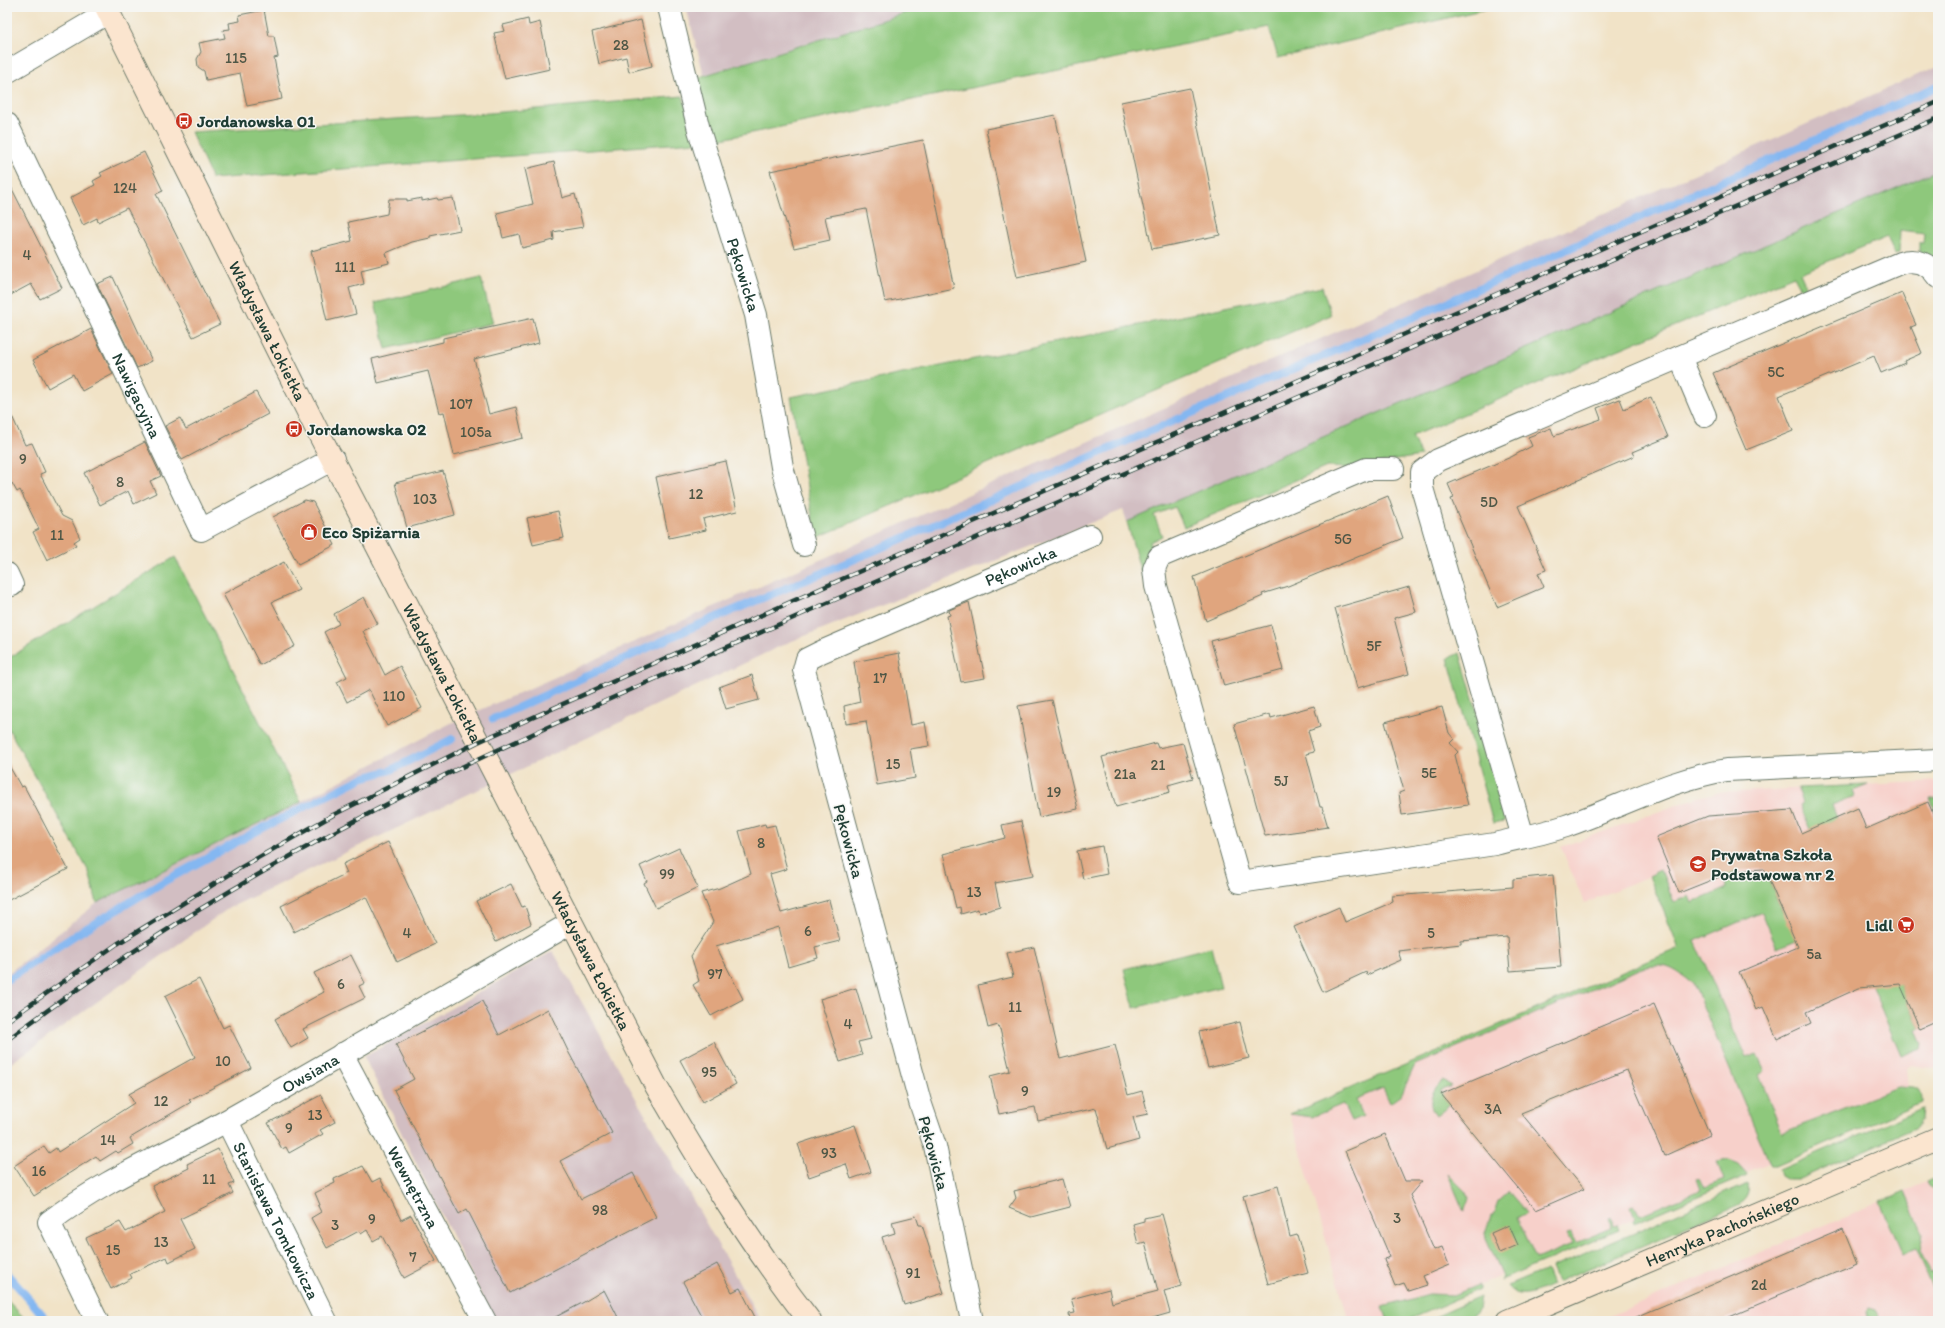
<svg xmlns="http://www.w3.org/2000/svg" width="1945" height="1328" font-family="Itim,sans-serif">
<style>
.built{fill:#f7d0ca}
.industrial{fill:#d2bec2}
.green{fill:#8ec87c;stroke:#568258}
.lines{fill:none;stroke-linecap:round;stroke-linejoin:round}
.stream{stroke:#84b7f1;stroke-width:8}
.building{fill:#e0a57e}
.street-casing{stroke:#687767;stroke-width:24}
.secondary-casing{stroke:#687767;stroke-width:24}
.street{stroke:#fff;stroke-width:22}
.secondary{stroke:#fbe5cf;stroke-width:22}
.rail-casing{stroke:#1f3d34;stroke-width:4.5}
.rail{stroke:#f6f6f2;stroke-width:3;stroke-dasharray:9;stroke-linecap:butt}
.labels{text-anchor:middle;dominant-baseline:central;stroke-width:3;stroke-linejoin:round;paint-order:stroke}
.number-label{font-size:15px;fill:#4f5746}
.poi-label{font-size:17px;font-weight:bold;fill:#1f3d34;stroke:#f6f6f2;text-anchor:start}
.street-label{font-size:17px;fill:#1f3d34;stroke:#f6f6f2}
</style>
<rect width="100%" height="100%" fill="#f6f6f2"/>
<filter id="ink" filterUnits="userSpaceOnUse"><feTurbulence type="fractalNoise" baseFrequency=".025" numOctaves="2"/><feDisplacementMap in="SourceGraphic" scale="8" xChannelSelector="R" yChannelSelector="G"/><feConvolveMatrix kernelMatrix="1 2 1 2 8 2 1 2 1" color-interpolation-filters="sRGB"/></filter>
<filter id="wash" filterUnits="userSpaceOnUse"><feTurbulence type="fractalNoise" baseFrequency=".012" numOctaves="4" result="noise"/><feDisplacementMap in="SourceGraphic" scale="16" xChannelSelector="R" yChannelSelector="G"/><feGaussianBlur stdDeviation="0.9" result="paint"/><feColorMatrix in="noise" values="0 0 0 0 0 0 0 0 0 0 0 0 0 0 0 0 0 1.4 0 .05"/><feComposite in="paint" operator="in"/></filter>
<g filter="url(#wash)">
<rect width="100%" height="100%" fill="#f1e3c7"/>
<g class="built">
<path d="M1938,781V1069L1911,1065L1906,1068L1908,1087L1914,1102L1392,1321H1349L1290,1114L1679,948L1649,876L1584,903L1561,847L1699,797L1716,793Z"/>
<path d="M1938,1177V1321H1598L1870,1206Z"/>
</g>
<g class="industrial">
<path d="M686,7H925L704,75Z"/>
<path d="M1938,66V170L1127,522L1123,510L787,643L229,908L7,1066V974L97,903L250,828L451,723Z"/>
<path d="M553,951L761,1321H494L364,1057Z"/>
</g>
<g class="green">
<path d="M925,7H1494L1278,58L1269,27L717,140L693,79Z"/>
<path d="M683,96L696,142L212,179L191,132L490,113Z"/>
<path d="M1938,170V263L1919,251V243H1923L1924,233L1900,230L1899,253L1895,254L1887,237L1800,273L1808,291L1803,293L1794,276L1412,436L1421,456L1345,468L1327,467L1184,527L1175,507L1154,515L1162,536L1150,542L1152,550L1147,555L1141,573L1127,522Z"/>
<path d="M481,278L493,323L386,349L375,303Z"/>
<path d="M1322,287L1331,315L816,538L791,397Z"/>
<path d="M175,557L301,802L97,903L89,872L7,726V659Z"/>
<path d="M1460,653L1505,808L1504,821L1493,823L1448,658Z"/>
<path d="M1868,785L1853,791L1855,796L1832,805L1837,818L1829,821L1920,1029L1916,1031L1922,1044L1921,1048L1901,1056L1844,920L1777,948L1762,912L1695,941L1746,1058L1757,1054L1765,1071L1759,1075L1782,1133L1900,1086C1914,1088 1921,1083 1921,1103L1775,1166H1771L1693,983C1673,969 1668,962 1642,968L1415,1065L1401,1095L1390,1103L1383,1088L1356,1099L1363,1116L1351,1121L1343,1104L1312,1117L1290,1114L1679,948L1649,876L1661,870L1674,902L1689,896L1692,903L1727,888L1722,876L1736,871V877L1767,876L1783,913L1827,896L1828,874L1800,805L1803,803L1797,788Z"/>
<path d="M1930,799H1938V818Z"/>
<path d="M1211,947L1221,987L1134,1008L1124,969Z"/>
<path d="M1443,1081L1452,1086L1439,1091L1450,1105L1436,1116C1426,1103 1432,1091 1443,1081Z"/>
<path d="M1922,1109L1921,1119L1916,1128L1797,1180H1788L1781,1176L1779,1170Z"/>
<path d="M1728,1160L1738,1164L1748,1175L1634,1223L1633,1220L1635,1218L1631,1206L1635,1205L1640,1215L1700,1190L1696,1179L1699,1178L1704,1188L1724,1180L1717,1162Z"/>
<path d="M1448,1174L1465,1191L1469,1199L1464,1212Z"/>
<path d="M1938,1177V1192L1929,1186L1927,1182Z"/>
<path d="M1748,1183C1750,1193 1746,1200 1738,1205L1557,1282L1551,1268Z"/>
<path d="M1905,1191L1923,1233L1920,1252L1930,1273L1938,1269V1300L1916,1249L1903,1254L1880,1202Z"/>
<path d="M1508,1192L1526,1213L1517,1218L1536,1259L1572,1244L1567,1234L1571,1233L1575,1243L1612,1228L1608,1217L1610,1216L1614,1226L1617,1225L1619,1230L1501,1280L1503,1277L1486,1239L1485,1233L1491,1215H1493L1498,1201Z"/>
<path d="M1546,1270L1552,1285C1538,1291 1519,1302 1507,1286Z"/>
<path d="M1478,1285L1480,1289L1406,1321H1388L1383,1307L1429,1294L1454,1295Z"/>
<path d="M1480,1297L1478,1311L1468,1320L1426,1321Z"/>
<path d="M7,1300L27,1321H7Z"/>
<path d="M1868,1308L1875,1310L1881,1321H1868L1866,1311Z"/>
</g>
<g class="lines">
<g class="stream">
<path d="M493,719L691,628L825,572L1425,312L1938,86"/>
<path d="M7,980L77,934L165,881L259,830L362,778L391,770L452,739"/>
<path d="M7,1274L48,1321"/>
</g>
</g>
<g id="blocks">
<g class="building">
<path d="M264,10L269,36H274L278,57L274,58L282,99L247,106L240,73L206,80L204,71L198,67L197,59L201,52L199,43L225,38L223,30L230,29L229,23L240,21L239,15Z"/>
<path d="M528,19L529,25L540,22L550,69L505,79L494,33L505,31L503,25Z"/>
<path d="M641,20L652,66L629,72L626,57L599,64L592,32Z"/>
<path d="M1190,88L1220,235L1152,249L1121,102Z"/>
<path d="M1055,115L1086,262L1017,277L986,129Z"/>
<path d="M923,140L954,288L885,302L866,209L825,217L830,240L794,248L770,171Z"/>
<path d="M144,152L163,191L156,194L220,324L193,337L127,208L98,222L97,218L83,225L70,198L95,185L93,181L102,176L100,173Z"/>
<path d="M554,162L562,198L575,194L583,227L553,232L554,240L522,248L519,234L503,238L497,213L533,204L525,169Z"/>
<path d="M7,179L62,288L40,299L31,284L7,297Z"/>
<path d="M422,198V201L437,198L438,200L453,198L460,230L430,236V238L412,242L386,253L389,263L361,270L364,284L349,288L356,314L327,321L311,251L352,241L348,222L387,214L389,199H407V201Z"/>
<path d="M113,277L152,361L137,368L97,284Z"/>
<path d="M1902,293L1916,325L1911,327L1922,353L1904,361L1905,363L1881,373L1874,356L1779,396L1793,431L1746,450L1713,373Z"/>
<path d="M533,318L539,343L474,359L489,414L516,407L523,438L454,455L444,412L439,413L428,371L378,383L372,359L443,342V338Z"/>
<path d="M91,329L113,374L82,391L73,374L48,388L33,360Z"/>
<path d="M256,392L268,414L182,460L165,426L180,418L186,429Z"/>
<path d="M1651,397L1668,437L1632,452L1634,456L1518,506L1546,570L1538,573L1544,587L1497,607L1451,499L1454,498L1448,484L1511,457L1532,446L1528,437L1551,428L1554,436L1601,419L1597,408L1620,399L1624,409Z"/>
<path d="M7,405L25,445L32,443L45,472L40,474L62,516L72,521L80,538L74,542L76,545L47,560L33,532L39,529L20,490L17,492L12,483L7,485Z"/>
<path d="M145,442L161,476L150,481L156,493L134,504L128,491L100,505L84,473Z"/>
<path d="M726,461L737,511L703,519L706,530L669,538L656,477Z"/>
<path d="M443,471L455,515L407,528L395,483Z"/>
<path d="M1388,496L1403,538L1288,586L1262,594L1263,596L1206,621L1194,577Z"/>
<path d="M305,500L313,502L335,545L298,564L273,517Z"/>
<path d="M558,511L564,538L533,545L527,518Z"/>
<path d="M284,562L299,590L272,602L295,646L260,665L223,594Z"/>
<path d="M1409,587L1416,612L1394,618L1409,674L1357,688L1335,608Z"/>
<path d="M364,597L378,624L363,631L385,675L400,666L422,708L387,726L369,690L347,702L337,682L347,677L324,632L339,624L334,614Z"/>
<path d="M969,602L985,678L961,682L947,616L950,615L949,610Z"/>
<path d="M1271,625L1283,670L1224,686L1211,641Z"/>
<path d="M899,653L911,725L925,722L929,746L910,749L915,778L877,785L866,721L846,724L844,706L860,702L854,662Z"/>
<path d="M752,675L759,700L726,709L719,687Z"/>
<path d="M1052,700L1078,809L1039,817L1018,706Z"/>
<path d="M1314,706L1320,727L1308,731L1314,752L1306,754L1320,807H1322L1328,827L1265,836L1234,724L1270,714L1271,718Z"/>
<path d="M1442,707L1449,733L1454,739L1450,743L1458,752L1455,755L1468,805L1402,815L1399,793L1404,791L1385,722Z"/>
<path d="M1156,743L1158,748L1183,743L1193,778L1168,785L1170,792L1116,807L1102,757Z"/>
<path d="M7,762L21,787L24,786L68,869L7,901Z"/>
<path d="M1928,802L1938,825V1021L1920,1029L1900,984L1859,988L1806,1012L1811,1023L1777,1039L1763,1007L1756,1010L1739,972L1798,947L1764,869L1734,871L1679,893L1656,837L1708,816L1792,810L1801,833L1858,808L1866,829Z"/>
<path d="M1021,821L1033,876L995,883L1000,907L979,913L978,909L961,914L960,907L956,908L943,854L1005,838L1002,825Z"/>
<path d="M765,824L766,827L775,825L787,869L770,874L781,913L829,900L840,941L815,947L818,958L788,967L778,927L716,946L743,999L711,1016L693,985L699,981L691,956L713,922L701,893L720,888L751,874L739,831Z"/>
<path d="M388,842L435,944L397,962L366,897L294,932L281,906L347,873L343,864Z"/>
<path d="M1102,846L1107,874L1083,879L1077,851Z"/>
<path d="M679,848L698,888L656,908L644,883L647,881L640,866Z"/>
<path d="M1553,875L1561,967L1510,971L1507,937L1461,941V944L1398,951L1401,960L1367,975L1366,972L1323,992L1294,927L1339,907L1345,922L1393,902L1392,896L1513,887V879Z"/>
<path d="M511,884L522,907L525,906L531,924L496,942L476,901Z"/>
<path d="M1034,947L1060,1059L1115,1045L1128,1095L1142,1091L1148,1114L1133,1117L1139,1140L1107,1149L1096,1108L1038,1121L1035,1107L999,1114L990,1076L1010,1071L1000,1029H999L998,1025L988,1028L978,985L1013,977L1007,953Z"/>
<path d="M351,955L365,983L359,986L365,998L303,1029L308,1038L291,1048L275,1019L324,992L314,973Z"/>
<path d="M199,979L223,1028L229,1025L251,1068L189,1100L191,1102L130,1138L133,1144L118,1153L116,1151L100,1161L96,1156L34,1196L14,1166L44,1146L49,1153L56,1148L58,1152L134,1103L129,1094L195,1057L165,996Z"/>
<path d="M856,988L871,1039L858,1042L862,1055L840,1062L820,999Z"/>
<path d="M482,1001L499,1035L548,1009L569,1053L612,1133L560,1161L581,1199L633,1173L656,1217L510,1293L467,1209L459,1214L394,1090L414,1079L396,1045Z"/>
<path d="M1654,1004L1710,1135L1664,1156L1627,1070L1521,1113L1584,1189L1536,1210L1441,1094Z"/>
<path d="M1240,1022L1249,1058L1208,1068L1199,1032Z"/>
<path d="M714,1042L736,1084L703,1102L680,1060Z"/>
<path d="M321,1095L335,1122L320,1130L323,1134L289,1153L286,1147L282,1149L268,1123Z"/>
<path d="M855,1125L871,1172L851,1179L846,1164L809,1177L798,1144Z"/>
<path d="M1385,1134L1405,1181H1422L1410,1195L1434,1250L1442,1247L1449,1265L1423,1276L1427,1285L1408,1291L1404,1283L1395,1286L1384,1259L1390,1257L1345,1151Z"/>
<path d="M218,1149L234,1183L229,1185L233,1193L180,1219L195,1249L169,1262L167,1257L130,1274L132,1278L111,1289L86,1238L120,1222L126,1232L165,1212L152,1186L189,1168L187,1164Z"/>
<path d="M363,1166L372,1182L380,1178L401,1220L411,1215L436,1261L404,1278L382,1236L373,1241L367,1230L361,1234L359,1231L327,1248L311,1218L321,1212L318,1206L320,1205L315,1193L335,1183L334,1179Z"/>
<path d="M1062,1179L1070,1207L1031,1217L1009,1208L1016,1198L1014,1191Z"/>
<path d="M1278,1186L1290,1237L1297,1235L1308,1273L1268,1284L1243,1196Z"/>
<path d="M1162,1214L1182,1286L1164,1291L1170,1313L1142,1321H1070L1069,1314L1075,1313L1071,1299L1109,1289L1112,1303L1158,1291L1145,1242L1138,1244L1133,1224L1144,1221V1218Z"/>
<path d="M916,1216L919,1225H922L944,1293L904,1305L882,1237L895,1233L892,1222Z"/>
<path d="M1509,1225L1518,1245L1499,1253L1491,1233Z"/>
<path d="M1843,1229L1857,1263L1720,1321H1627Z"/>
<path d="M717,1264L732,1292L740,1288L757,1321H704L683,1282Z"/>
<path d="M604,1290L620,1321H548L584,1302Z"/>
</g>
</g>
</g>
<g filter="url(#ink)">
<use href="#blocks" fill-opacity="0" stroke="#687767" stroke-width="1"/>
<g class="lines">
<g class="street-casing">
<g id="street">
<path id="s1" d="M669,7L699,130L756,315L782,467L804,545"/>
<path d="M7,72L109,12"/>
<path id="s2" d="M7,124L201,530L333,459"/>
<path d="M1680,357L1705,416"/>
<path d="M1393,469H1366L1159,557L1154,569L1156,586L1240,882L1495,844C1518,838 1543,834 1566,826C1620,807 1671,779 1727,770L1938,760"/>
<path d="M7,574L12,585"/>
<path d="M1523,837L1422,488V472L1438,460L1900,263C1916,258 1929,263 1938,277"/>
<path id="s3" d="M342,1054L485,1321"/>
<path id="s4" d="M227,1121L326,1321"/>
<path id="s5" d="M97,1321L49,1222C103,1180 169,1153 228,1120C343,1055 457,988 571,923"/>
<path id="s6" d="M972,1321L935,1146L920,1102L804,670L807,659L821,652L1090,536"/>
</g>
</g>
<g class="secondary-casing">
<g id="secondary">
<path id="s7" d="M106,7L316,428L656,1086C703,1167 752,1247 810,1321"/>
<path id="s8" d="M1507,1321L1938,1138"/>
</g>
</g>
<use href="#street" class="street"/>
<use href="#secondary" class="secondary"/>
<g class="rail-casing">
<g id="rail">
<path d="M7,1021L117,944L240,868L333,815L478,742L842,579L1938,102"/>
<path d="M7,1040C142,939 290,851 441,777C562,718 686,666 809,611L1938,118"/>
</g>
</g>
<use href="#rail" class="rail"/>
</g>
</g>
<defs>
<g id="bus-disc" transform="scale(0.9)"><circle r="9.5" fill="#c8321e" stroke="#f6f6f2"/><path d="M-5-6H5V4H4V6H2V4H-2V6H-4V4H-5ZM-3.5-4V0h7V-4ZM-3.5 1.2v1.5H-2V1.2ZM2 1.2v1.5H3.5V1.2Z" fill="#fff"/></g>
<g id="shop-disc" transform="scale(0.9)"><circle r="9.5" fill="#c8321e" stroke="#f6f6f2"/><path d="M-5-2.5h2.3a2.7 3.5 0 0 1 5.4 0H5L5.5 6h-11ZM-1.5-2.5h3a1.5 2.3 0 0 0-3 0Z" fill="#fff"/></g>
<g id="school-disc" transform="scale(0.9)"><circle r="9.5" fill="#c8321e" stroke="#f6f6f2"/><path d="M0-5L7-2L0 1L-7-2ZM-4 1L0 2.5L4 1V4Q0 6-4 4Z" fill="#fff"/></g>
<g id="supermarket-disc" transform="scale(0.9)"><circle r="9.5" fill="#c8321e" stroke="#f6f6f2"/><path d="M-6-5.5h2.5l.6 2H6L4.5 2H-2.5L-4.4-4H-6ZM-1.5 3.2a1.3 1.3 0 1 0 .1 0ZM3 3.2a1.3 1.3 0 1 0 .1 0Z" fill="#fff"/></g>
</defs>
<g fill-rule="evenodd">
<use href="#bus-disc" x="184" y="121"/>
<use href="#bus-disc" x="294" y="429"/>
<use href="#shop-disc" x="309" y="532"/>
<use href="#school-disc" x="1698" y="864"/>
<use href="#supermarket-disc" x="1906" y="925"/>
</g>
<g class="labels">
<g class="number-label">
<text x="621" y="45">28</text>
<text x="236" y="58">115</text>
<text x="125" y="188">124</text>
<text x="27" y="255">4</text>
<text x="345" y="267">111</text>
<text x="1776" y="372">5C</text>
<text x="461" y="404">107</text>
<text x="476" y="432">105a</text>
<text x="23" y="459">9</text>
<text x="120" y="482">8</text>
<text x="696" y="494">12</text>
<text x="425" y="499">103</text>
<text x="1489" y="502">5D</text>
<text x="57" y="535">11</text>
<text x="1343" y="539">5G</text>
<text x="1374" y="646">5F</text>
<text x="880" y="678">17</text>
<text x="394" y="696">110</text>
<text x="893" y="764">15</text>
<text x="1158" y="765">21</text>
<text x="1429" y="773">5E</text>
<text x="1125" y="774">21a</text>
<text x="1281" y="781">5J</text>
<text x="1054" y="792">19</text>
<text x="761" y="843">8</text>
<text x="667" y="874">99</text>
<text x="974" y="892">13</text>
<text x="808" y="931">6</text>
<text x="407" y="933">4</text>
<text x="1431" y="933">5</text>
<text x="1814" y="954">5a</text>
<text x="715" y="974">97</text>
<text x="341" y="984">6</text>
<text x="1015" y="1007">11</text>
<text x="848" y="1024">4</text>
<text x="223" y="1061">10</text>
<text x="709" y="1072">95</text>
<text x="1025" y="1091">9</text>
<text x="161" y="1101">12</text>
<text x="1493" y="1109">3A</text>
<text x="315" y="1115">13</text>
<text x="289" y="1128">9</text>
<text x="108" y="1140">14</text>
<text x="829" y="1153">93</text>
<text x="39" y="1171">16</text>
<text x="209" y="1179">11</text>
<text x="600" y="1210">98</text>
<text x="1397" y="1218">3</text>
<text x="372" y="1219">9</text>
<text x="335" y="1225">3</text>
<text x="161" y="1242">13</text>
<text x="113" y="1250">15</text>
<text x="413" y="1257">7</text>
<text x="913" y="1273">91</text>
<text x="1759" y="1285">2d</text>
</g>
<g class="poi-label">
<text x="197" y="121">Jordanowska 01</text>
<text x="307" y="429">Jordanowska 02</text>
<text x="322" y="532">Eco Spiżarnia</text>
<text x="1711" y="854">Prywatna Szkoła<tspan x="1711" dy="20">Podstawowa nr 2</tspan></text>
<text x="1893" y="925" text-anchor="end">Lidl</text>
</g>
<g class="street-label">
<text stroke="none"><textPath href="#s1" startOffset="278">Pękowicka</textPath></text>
<text stroke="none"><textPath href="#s7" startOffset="362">Władysława Łokietka</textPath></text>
<text stroke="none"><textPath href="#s2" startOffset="301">Nawigacyjna</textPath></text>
<text stroke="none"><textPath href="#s6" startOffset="917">Pękowicka</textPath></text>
<text stroke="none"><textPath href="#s7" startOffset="746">Władysława Łokietka</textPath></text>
<text transform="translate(849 841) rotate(75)">Pękowicka</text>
<text stroke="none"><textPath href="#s7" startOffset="1070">Władysława Łokietka</textPath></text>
<text stroke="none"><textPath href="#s5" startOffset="411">Owsiana</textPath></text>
<text transform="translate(934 1153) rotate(75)">Pękowicka</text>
<text stroke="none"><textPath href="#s3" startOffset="151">Wewnętrzna</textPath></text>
<text stroke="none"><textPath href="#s4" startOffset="111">Stanisława Tomkowicza</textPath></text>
<text stroke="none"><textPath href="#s8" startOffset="234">Henryka Pachońskiego</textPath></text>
</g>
</g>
<rect width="1945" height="1328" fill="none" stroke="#f6f6f2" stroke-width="24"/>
</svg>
